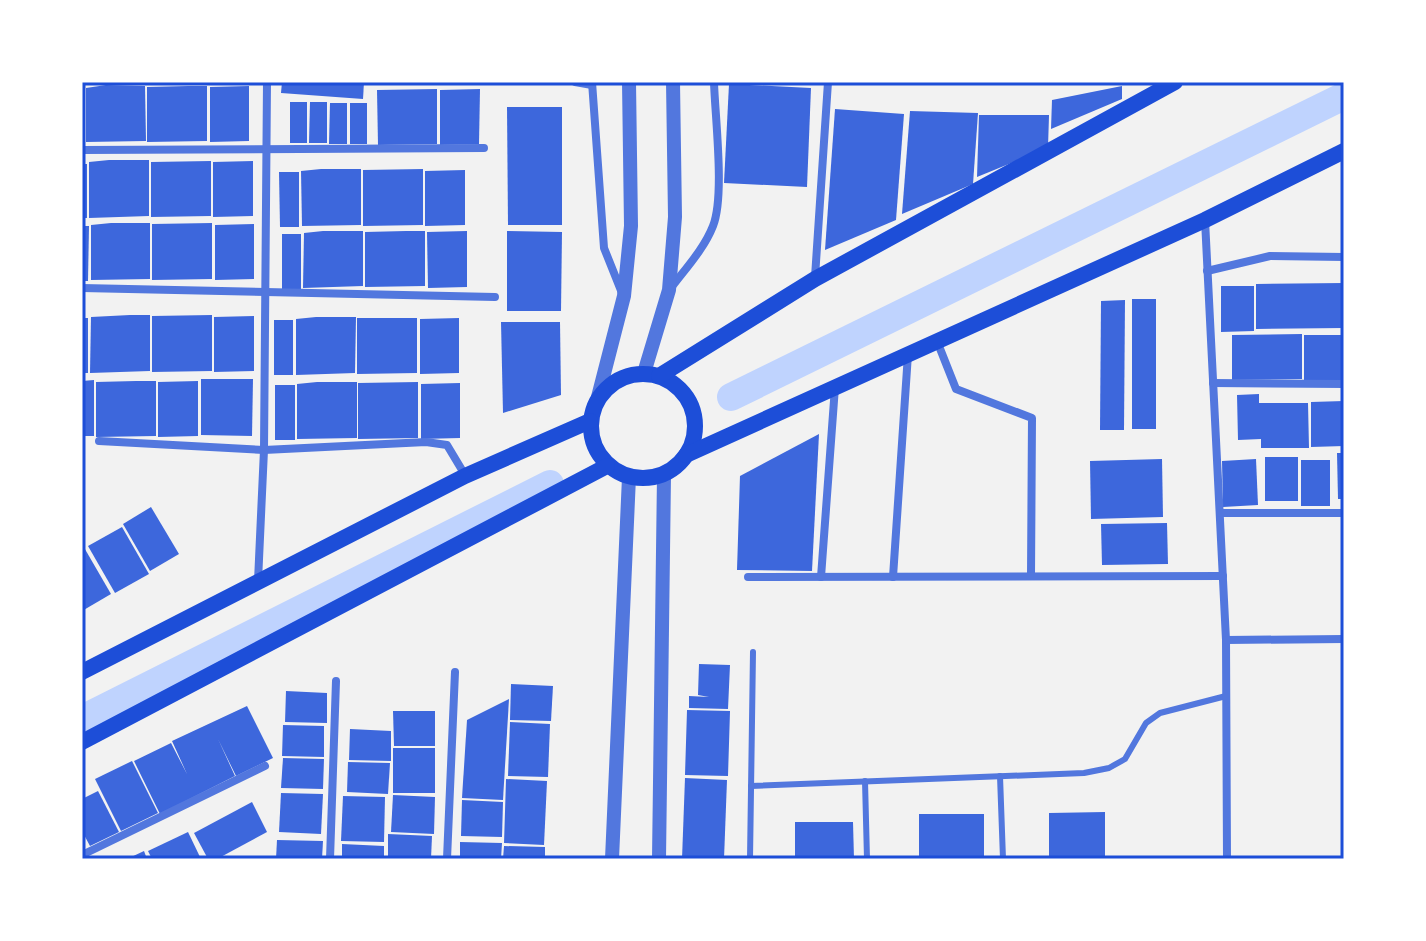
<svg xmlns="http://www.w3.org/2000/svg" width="1426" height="941" font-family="Bitter,serif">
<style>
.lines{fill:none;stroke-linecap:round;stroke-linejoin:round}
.canal{stroke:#bfd3fe;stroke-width:28}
.building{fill:#3d67dc}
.service{stroke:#5277de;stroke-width:6}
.minor{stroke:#5277de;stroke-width:8}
.tertiary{stroke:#5277de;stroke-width:14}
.secondary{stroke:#1d4ed8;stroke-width:16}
.neatline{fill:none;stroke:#1d4ed8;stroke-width:3}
</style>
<rect width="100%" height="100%" fill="#f2f2f2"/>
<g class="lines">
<g class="canal">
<path d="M731,397L1344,96"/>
<path d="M82,719L550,484"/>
</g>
</g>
<g class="building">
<path d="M282,82H364L363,99L281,93Z"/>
<path d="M729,84L811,88L807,187L724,183Z"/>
<path d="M106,85L145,86L146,141L86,142V88Z"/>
<path d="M188,86H207V141L147,142V87Z"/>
<path d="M249,86V141L210,142V87Z"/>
<path d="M1122,86V99L1051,129L1052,100Z"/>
<path d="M437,89V144L378,145L377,90Z"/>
<path d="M480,89L479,144L440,145V90Z"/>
<rect x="290" y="102" width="17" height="41"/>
<path d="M310,102H327V143H309Z"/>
<path d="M330,103H347V144H329Z"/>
<rect x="350" y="103" width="17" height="41"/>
<path d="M507,107H562V225H508Z"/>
<path d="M835,109L904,114L896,220L825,250Z"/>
<path d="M910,111L978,113L973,184L902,214Z"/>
<path d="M979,115H1049L1048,148L977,177Z"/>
<path d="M109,160H149V216L89,218V162Z"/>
<path d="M211,161V216L151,217V162Z"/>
<path d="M253,161V216L213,217V162Z"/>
<rect x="82" y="164" width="5" height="54"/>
<path d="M321,169H361V225L302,226L301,171Z"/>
<path d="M423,169V225L363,226V170Z"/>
<path d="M465,170V225L425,226V171Z"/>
<path d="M279,172H299V227H280Z"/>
<path d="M111,223H150V279L91,280V225Z"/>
<path d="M212,223V279L152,280V224Z"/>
<path d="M254,224V279L215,280V225Z"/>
<path d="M82,226H89L88,281H82Z"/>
<path d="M323,231H363V286L303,288L304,233Z"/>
<path d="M406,231H425V286L365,287V232Z"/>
<path d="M467,231V287L428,288L427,232Z"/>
<path d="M507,231L562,232L561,311H507Z"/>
<rect x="282" y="234" width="19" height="55"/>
<path d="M1344,283V328L1256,329V284Z"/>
<path d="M1221,286H1254V331L1221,332Z"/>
<rect x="1132" y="299" width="24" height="130"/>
<path d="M1125,300L1124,430H1100L1101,301Z"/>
<path d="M130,315H150V371L90,373L91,317Z"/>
<path d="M212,315V371L152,372V316Z"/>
<path d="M254,316V371L214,372V317Z"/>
<path d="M316,317H356L355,373L296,375V319Z"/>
<rect x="82" y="318" width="6" height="55"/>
<path d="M357,318H417V373L357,374Z"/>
<path d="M459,318V373L420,374V319Z"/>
<rect x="274" y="320" width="19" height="55"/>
<path d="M501,322H560L561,395L503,413Z"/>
<path d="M1302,334V379L1232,380V335Z"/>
<rect x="1304" y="335" width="40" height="45"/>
<path d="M201,379H253L252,436L201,435Z"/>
<path d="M94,380V436H82V381Z"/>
<path d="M136,381H156V436L96,437V382Z"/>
<path d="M198,381V436L158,437V382Z"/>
<path d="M317,382H357V438L297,439V384Z"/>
<path d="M418,382V438L358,439V383Z"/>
<path d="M460,383V438L421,439V384Z"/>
<rect x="275" y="385" width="20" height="55"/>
<path d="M1259,394V403H1308L1309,448H1261V439L1238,440L1237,395Z"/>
<path d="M1344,401V446L1311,447V402Z"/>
<path d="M819,434L812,571L737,570L740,476Z"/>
<path d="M1337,453H1344V499H1338Z"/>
<rect x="1265" y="457" width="33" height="44"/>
<path d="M1162,459L1163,517L1091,519L1090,461Z"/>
<path d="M1256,459L1258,505L1223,507L1222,461Z"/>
<rect x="1301" y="460" width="29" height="46"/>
<path d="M151,507L179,554L150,571L123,524Z"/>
<path d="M1167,523L1168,564L1102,565L1101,524Z"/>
<path d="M122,527L149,574L115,593L88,546Z"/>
<path d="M82,544L111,594L82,611Z"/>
<path d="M699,664L730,665L728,709L689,708V696L709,697L698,695Z"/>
<path d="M511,684L553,686L551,721L510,720Z"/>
<path d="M286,691L327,693V723L285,722Z"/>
<path d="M509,699L503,800L462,798L467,720Z"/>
<path d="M247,706L273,758L236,776L218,739L235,776L160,814L134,761L171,743L187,774L172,741Z"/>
<path d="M687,710L730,711L728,776L685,775Z"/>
<path d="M393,711H435V746H394Z"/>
<path d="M510,722L550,724L548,777L508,776Z"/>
<path d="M283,725L324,726V757L282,756Z"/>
<path d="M350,729L391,731V761L349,760Z"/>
<rect x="393" y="748" width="42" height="45"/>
<path d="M283,758L324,759L323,789L281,788Z"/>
<path d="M132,761L158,813L121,831L95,779Z"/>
<path d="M348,762L390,763L388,794L347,792Z"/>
<path d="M685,778L727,780L724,859H682Z"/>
<path d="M506,779L547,781L544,845L504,843Z"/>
<path d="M98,791L119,832L90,846L82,831V799Z"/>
<path d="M281,793L323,794L321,834L279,832Z"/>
<path d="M393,795L435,797L434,834L391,832Z"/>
<path d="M343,796L385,797L384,842L341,841Z"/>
<path d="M462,800L503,802L502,837L461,836Z"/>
<path d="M252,802L267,832L217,859H208L194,833Z"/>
<path d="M1105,812V859H1049V813Z"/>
<rect x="919" y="814" width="65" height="45"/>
<path d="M795,822H853L854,859H795Z"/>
<path d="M188,832L201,859H152L148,851Z"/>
<path d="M388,834L432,836L431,859H388Z"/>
<path d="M277,840L323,841L322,859H276Z"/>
<path d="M460,842L502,843L501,859H460Z"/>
<path d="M342,844L384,846V859H342Z"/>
<path d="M504,846L545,847V859H503Z"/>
<path d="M144,851L147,859H127Z"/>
</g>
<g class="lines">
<g class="service">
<path d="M1000,776L1003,859"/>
<path d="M865,781L867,859"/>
<path d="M751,786L1084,773L1109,768L1125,759L1146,723L1160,713L1226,696"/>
<path d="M750,859L753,652"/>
</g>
<g class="minor">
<path d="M575,82L592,85"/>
<path d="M592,82L604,248L622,293"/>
<path d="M82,150L484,148"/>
<path d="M1205,220L1226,640L1227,859"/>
<path d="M1207,271L1270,256L1344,257"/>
<path d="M815,277L828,82"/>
<path d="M82,288L495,297"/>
<path d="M671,288C686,268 704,249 713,226C725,196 715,117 714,82"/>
<path d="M937,341L956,389L1032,418L1031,576"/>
<path d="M1213,383L1344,384"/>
<path d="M99,441L264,450L426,442L447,445L465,475"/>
<path d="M1220,513H1344"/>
<path d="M748,577L1223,576"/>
<path d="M821,577L835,387"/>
<path d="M893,577L908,354"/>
<path d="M258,581L264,450L267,82"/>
<path d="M1226,640L1344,639"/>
<path d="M82,855L265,766"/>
<path d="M330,859L336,681"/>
<path d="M447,859L455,672"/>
</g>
<g class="tertiary">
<path d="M644,373L669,290L675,217L673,82"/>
<path d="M598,397L624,296L631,226L629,82"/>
<path d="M612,859L629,477"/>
<path d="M659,859L664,475"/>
</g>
<g class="secondary">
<circle cx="643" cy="426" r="52"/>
<path d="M659,376L815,279L1175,82"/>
<path d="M686,455L1205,220L1344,151"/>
<path d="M82,672L465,476L590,421"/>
<path d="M82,742L607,466"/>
</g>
</g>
<rect width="1426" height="941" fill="none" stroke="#ffffff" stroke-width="168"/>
<rect x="84" y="84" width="1258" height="773" class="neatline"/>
</svg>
